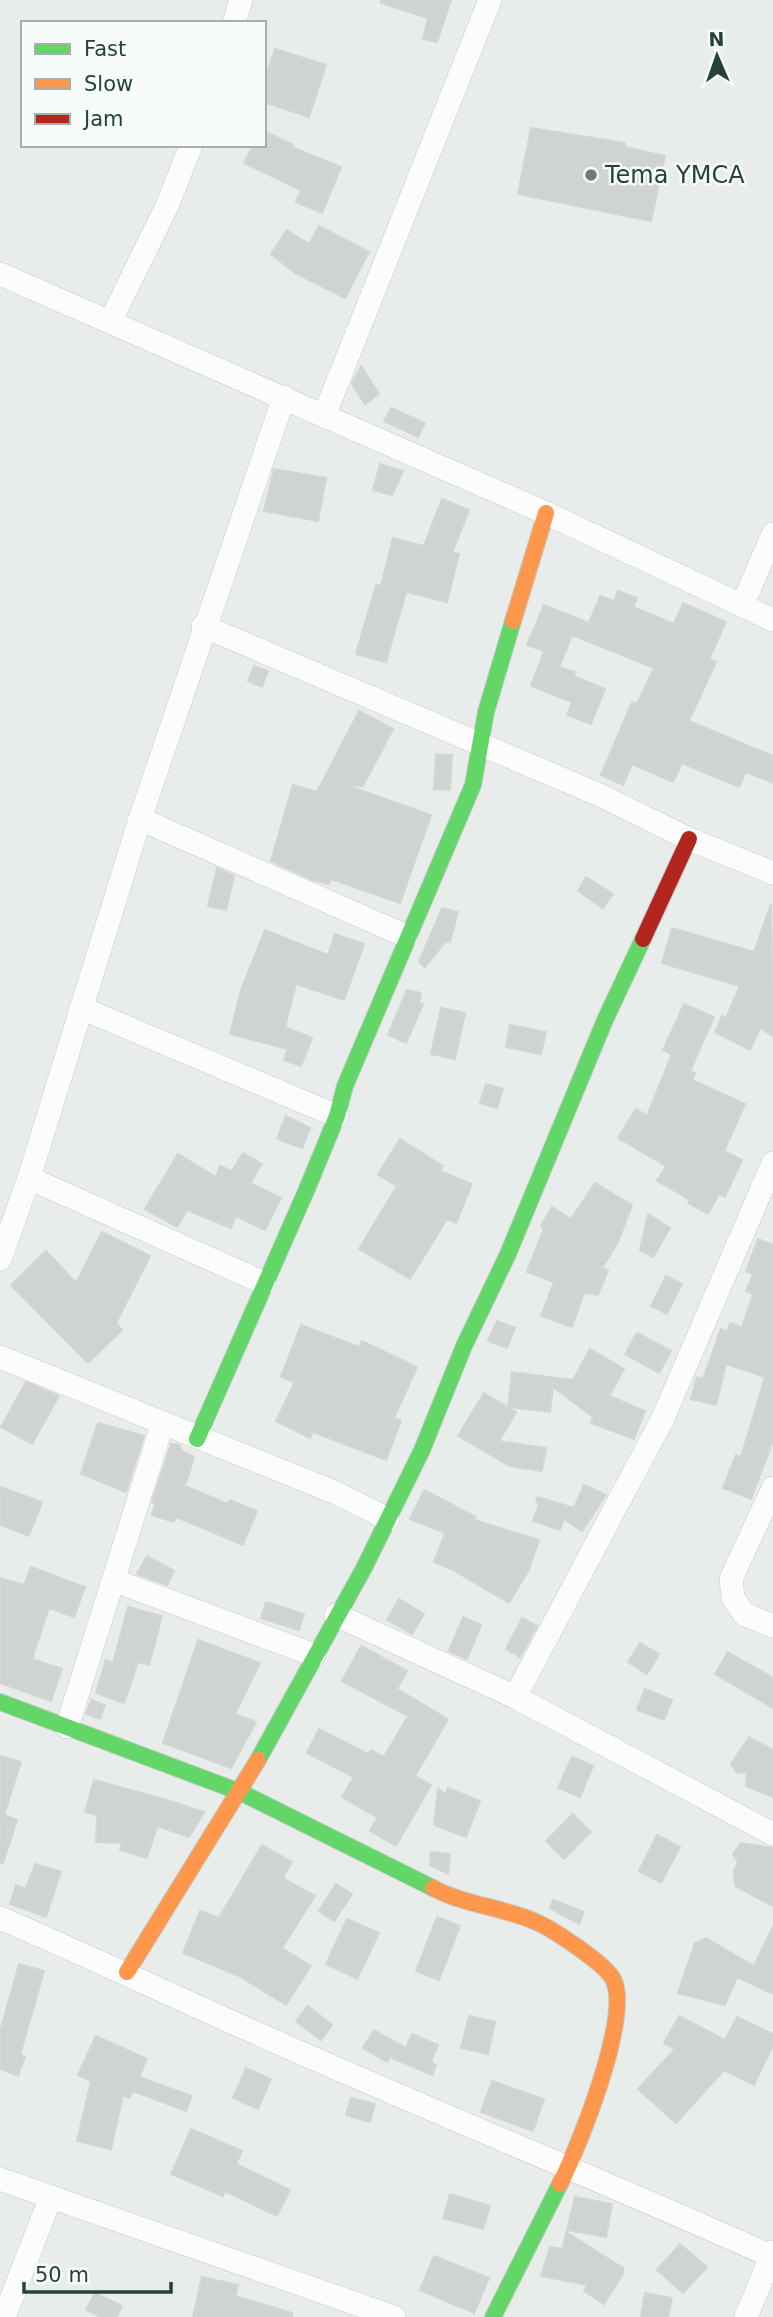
<svg xmlns="http://www.w3.org/2000/svg" width="773" height="2317" font-family="'DejaVu Sans',sans-serif">
<style>
.building{fill:#cfd4d2;stroke:#d1d6d4;stroke-width:2}
.lines{fill:none;stroke-linecap:round;stroke-linejoin:round}
.street-casing{stroke:#c5cac8;stroke-width:24}
.fast-casing{stroke:#c3cbc8;stroke-width:18}
.slow-casing{stroke:#c3cbc8;stroke-width:18}
.jam-casing{stroke:#c3cbc8;stroke-width:18}
.street{stroke:#fcfcfc;stroke-width:23}
.fast{stroke:#63d668;stroke-width:16}
.slow{stroke:#ff974d;stroke-width:16}
.jam{stroke:#b3261e;stroke-width:16}
.poi-dot{fill:#697e78;stroke:#f7fbf9;stroke-width:2.5}
.labels{text-anchor:middle;dominant-baseline:central;stroke-width:5;stroke-linejoin:round;paint-order:stroke}
.poi-label{font-size:24px;fill:#24423a;stroke:#f7fbf9;text-anchor:start}
</style>
<rect width="100%" height="100%" fill="#e8edeb"/>
<g class="building">
<path d="M381,0H451L437,42L423,39L428,18L381,3Z"/>
<path d="M275,49L326,65L309,117L264,102V81Z"/>
<path d="M531,128L625,143L624,147L665,156L651,221L518,194Z"/>
<path d="M264,131L293,145L292,147L341,167L322,213L296,202L301,190L244,163L253,145H264Z"/>
<path d="M319,226L369,252L345,298L295,273L271,254L287,230L309,244Z"/>
<path d="M361,366L379,394L365,404L352,384Z"/>
<path d="M391,408L425,423L418,437L384,421Z"/>
<path d="M380,464L403,471L392,495L373,490Z"/>
<path d="M274,469L326,478L318,521L264,511Z"/>
<path d="M442,499L469,510L452,553L459,554L447,602L406,592L386,662L356,654L376,585L381,586L393,538L424,546Z"/>
<path d="M618,591L637,598L633,607L674,624L683,603L726,622L709,659L716,662L689,721L773,756V783L746,772L739,787L682,763L673,782L632,764L623,785L601,775L632,702L637,704L654,668L572,635L559,667L575,672L573,676L605,689L591,724L567,715L572,702L531,686L544,651L527,645L544,605L589,623L600,596L614,601Z"/>
<path d="M254,666L268,671L262,687L248,681Z"/>
<path d="M359,711L393,729L363,786L346,785L431,815L400,903L331,879L329,884L313,880L271,861L293,785L317,792Z"/>
<path d="M436,754L452,755L450,790L434,789Z"/>
<path d="M217,868L234,876L226,910L208,906Z"/>
<path d="M586,877L613,894L603,908L578,891Z"/>
<path d="M771,904L773,1036L760,1028L750,1050L715,1032L722,1016L726,1018L740,986L662,963L672,928L754,952Z"/>
<path d="M442,908L458,912L450,942L446,941L425,967L419,962Z"/>
<path d="M265,930L328,955L335,934L364,944L344,1000L296,984L285,1027L312,1038L301,1066L284,1060L288,1049L230,1034L241,990Z"/>
<path d="M407,990L421,993L419,1003L423,1004L406,1043L388,1035Z"/>
<path d="M684,1004L714,1017L690,1071L695,1073L692,1080L745,1104L724,1151L742,1160L725,1197L719,1194L708,1214L688,1203L690,1200L657,1181L666,1166L618,1138L636,1109L647,1116L672,1054L663,1050Z"/>
<path d="M441,1008L465,1013L455,1059L431,1054Z"/>
<path d="M510,1025L546,1032L541,1054L506,1047Z"/>
<path d="M486,1084L503,1089L497,1108L480,1103Z"/>
<path d="M286,1116L310,1128L302,1148L277,1139Z"/>
<path d="M400,1139L443,1166L440,1171L472,1184L456,1223L447,1219L410,1279L359,1249L397,1186L378,1175Z"/>
<path d="M243,1153L262,1164L250,1183L281,1198L265,1230L236,1216L231,1228L187,1210L177,1227L145,1209L178,1154L216,1177L220,1166L232,1171Z"/>
<path d="M595,1183L632,1205L618,1242L602,1268L608,1270L598,1295L584,1293L572,1327L541,1316L554,1282L527,1272L544,1228L541,1226L552,1207L571,1219Z"/>
<path d="M648,1214L670,1228L653,1257L640,1250Z"/>
<path d="M102,1232L150,1256L116,1323L122,1330L88,1363L11,1285L46,1251L76,1283Z"/>
<path d="M758,1239L773,1245V1441L751,1499L723,1488L736,1455L741,1457L765,1377L726,1364L716,1405L691,1399L697,1377L703,1379L721,1329L727,1332L730,1323L742,1327L753,1294L746,1291L753,1274L746,1271Z"/>
<path d="M666,1276L682,1284L667,1314L651,1306Z"/>
<path d="M497,1321L515,1328L507,1348L488,1341Z"/>
<path d="M301,1325L359,1347L362,1341L417,1367L394,1418L401,1421L386,1460L313,1432L310,1438L276,1421L295,1382L281,1377Z"/>
<path d="M637,1333L671,1351L659,1373L625,1354Z"/>
<path d="M590,1349L624,1369L609,1396L645,1411L634,1439L591,1423L593,1417L553,1387L550,1412L508,1407L512,1372L573,1380Z"/>
<path d="M26,1382L59,1396L32,1444L1,1427Z"/>
<path d="M484,1393L516,1412L499,1441L546,1448L542,1471L510,1466L458,1436Z"/>
<path d="M98,1423L144,1436L126,1492L81,1474Z"/>
<path d="M171,1444L179,1445L182,1451L194,1457L185,1486L228,1504L230,1500L257,1511L243,1545L176,1517L174,1522L152,1515L155,1504L152,1502Z"/>
<path d="M584,1485L606,1495L582,1531L564,1519L560,1530L533,1521L539,1504L536,1501L538,1497L574,1508Z"/>
<path d="M0,1487L42,1502L29,1536L0,1525Z"/>
<path d="M424,1490L476,1517L474,1520L539,1540L529,1569L509,1603L453,1570L434,1562L445,1533L410,1519Z"/>
<path d="M147,1556L174,1571L167,1585L137,1574Z"/>
<path d="M31,1567L85,1587L74,1617L49,1608L32,1659L62,1669L51,1701L0,1683V1578L24,1585Z"/>
<path d="M399,1599L424,1614L412,1634L387,1620Z"/>
<path d="M266,1602L304,1614L299,1630L261,1618Z"/>
<path d="M128,1607L162,1616L149,1665L138,1662L124,1703L96,1693L106,1660L113,1663Z"/>
<path d="M463,1617L481,1625L467,1659L449,1651Z"/>
<path d="M522,1618L537,1626L520,1657L506,1649Z"/>
<path d="M198,1640L260,1663L235,1714L256,1722L231,1768L163,1743Z"/>
<path d="M640,1643L659,1654L647,1674L628,1662Z"/>
<path d="M361,1646L407,1671L397,1689L448,1719L415,1776L431,1785L396,1846L370,1831L378,1818L342,1797L354,1777L307,1753L319,1729L368,1754L371,1750L384,1757L408,1716L342,1681Z"/>
<path d="M728,1652L773,1678V1708L715,1674Z"/>
<path d="M645,1689L672,1700L664,1720L637,1710Z"/>
<path d="M91,1700L105,1705L100,1719L86,1714Z"/>
<path d="M749,1737L773,1750V1797L746,1786L747,1772L737,1773L731,1764Z"/>
<path d="M0,1756L21,1762L4,1815L17,1820L3,1863H0Z"/>
<path d="M572,1757L593,1766L580,1797L558,1788Z"/>
<path d="M94,1780L167,1800L204,1812L189,1837L157,1826L147,1858L120,1850L122,1843L96,1842L97,1815L85,1812Z"/>
<path d="M448,1788L480,1801L466,1837L434,1825L438,1789L446,1794Z"/>
<path d="M573,1814L591,1832L564,1859L546,1841Z"/>
<path d="M657,1835L680,1847L661,1883L639,1871Z"/>
<path d="M741,1843L773,1848V1906L735,1886L734,1871L738,1862L733,1854Z"/>
<path d="M262,1845L292,1862L283,1878L315,1896L282,1948L311,1966L286,2005L239,1976L183,1953L200,1911L219,1918Z"/>
<path d="M431,1852L450,1854L448,1874L430,1865Z"/>
<path d="M35,1864L61,1872L46,1917L10,1904L16,1885L26,1889Z"/>
<path d="M336,1884L352,1894L334,1921L319,1911Z"/>
<path d="M553,1900L584,1912L579,1924L550,1908Z"/>
<path d="M437,1917L460,1926L439,1980L416,1971Z"/>
<path d="M347,1919L379,1933L357,1979L326,1964Z"/>
<path d="M773,1926V1994L737,1977L725,2005L678,1993L695,1943L706,1938L754,1966Z"/>
<path d="M19,1964L44,1971L20,2055L25,2057L18,2076L0,2069V2032Z"/>
<path d="M308,2006L332,2025L321,2040L296,2021Z"/>
<path d="M469,2016L495,2022L488,2054L461,2048Z"/>
<path d="M679,2016L725,2040L737,2017L773,2034V2045L754,2085L724,2070L676,2123L638,2089L675,2049L664,2043Z"/>
<path d="M374,2030L406,2048L412,2034L438,2045L431,2062L436,2065L432,2075L390,2057L387,2062L363,2048Z"/>
<path d="M96,2036L147,2059L139,2077L192,2096L186,2111L133,2091L129,2098L123,2095L111,2149L77,2141L91,2081L78,2075Z"/>
<path d="M246,2068L271,2079L258,2109L233,2098Z"/>
<path d="M492,2081L544,2099L533,2131L481,2112Z"/>
<path d="M351,2098L375,2104L370,2122L346,2115Z"/>
<path d="M191,2129L242,2151L236,2164L290,2190L277,2216L225,2191L223,2196L171,2174Z"/>
<path d="M450,2194L490,2206L483,2229L443,2218Z"/>
<path d="M575,2197L612,2204L606,2237L567,2230Z"/>
<path d="M566,2232L623,2268V2274L604,2304L584,2291L588,2285L541,2276L550,2247L563,2249Z"/>
<path d="M680,2244L707,2267L683,2293L657,2270Z"/>
<path d="M434,2256L489,2278L474,2313L420,2290Z"/>
<path d="M202,2277L238,2285L235,2296L292,2313V2317H193Z"/>
<path d="M95,2293L122,2306L117,2317H102L86,2310Z"/>
<path d="M645,2293L672,2298L668,2317H641Z"/>
</g>
<g class="lines">
<g class="street-casing">
<g id="street">
<path d="M234,23L241,0"/>
<path d="M0,274L546,513L773,620"/>
<path d="M110,322L167,206L191,145"/>
<path d="M324,416L490,0"/>
<path d="M742,606L773,534"/>
<path d="M203,626L602,796L689,839L773,873"/>
<path d="M140,819L406,936"/>
<path d="M81,1008L337,1116"/>
<path d="M29,1178L264,1283"/>
<path d="M0,1259L29,1178L140,819L284,397"/>
<path d="M0,1357L334,1492L388,1519"/>
<path d="M773,1488L731,1579L733,1598L744,1614L773,1626"/>
<path d="M113,1580L314,1655"/>
<path d="M336,1615L515,1697L773,1834"/>
<path d="M515,1697L663,1418L773,1163"/>
<path d="M67,1727L162,1425"/>
<path d="M0,1918C109,1965 215,2016 324,2063C473,2128 623,2190 771,2256"/>
<path d="M0,2179L394,2317"/>
<path d="M4,2317L51,2197"/>
<path d="M746,2317L773,2252"/>
</g>
</g>
<g class="fast-casing">
<g id="fast">
<path d="M197,1439L307,1189L337,1116L345,1086L473,785L486,712L513,621"/>
<path d="M0,1702L240,1792L433,1888"/>
<path d="M258,1760L364,1568L422,1450L464,1346L508,1254L605,1020L643,939"/>
<path d="M493,2317L560,2184"/>
</g>
</g>
<g class="slow-casing">
<g id="slow">
<path d="M513,621L546,513"/>
<path d="M433,1888C465,1905 501,1907 534,1921C551,1928 608,1965 614,1981C630,2020 579,2146 560,2184"/>
<path d="M127,1972L258,1760"/>
</g>
</g>
<g class="jam-casing">
<path id="jam" d="M643,939L689,839"/>
</g>
<use href="#street" class="street"/>
<use href="#fast" class="fast"/>
<use href="#slow" class="slow"/>
<use href="#jam" class="jam"/>
</g>
<circle class="poi-dot" cx="591" cy="175" r="7"/>
<g class="labels">
<g class="poi-label">
<text x="605" y="175">Tema YMCA</text>
</g>
</g>
<rect x="21" y="21" width="245" height="126" fill="#f7fbf9" stroke="#a3b1ad" stroke-width="2"/>
<rect x="35" y="44" width="35" height="10" fill="#63d668" stroke="#a3b1ad" stroke-width="2"/>
<text x="84" y="56" font-size="21" fill="#24423a">Fast</text>
<rect x="35" y="79" width="35" height="10" fill="#ff974d" stroke="#a3b1ad" stroke-width="2"/>
<text x="84" y="91" font-size="21" fill="#24423a">Slow</text>
<rect x="35" y="114" width="35" height="10" fill="#b3261e" stroke="#a3b1ad" stroke-width="2"/>
<text x="84" y="126" font-size="21" fill="#24423a">Jam</text>
<g transform="translate(717 56) rotate(358)" stroke="#f7fbf9" stroke-width="5" paint-order="stroke">
<path d="M0-5L12 26L0 18L-12 26Z" fill="#24423a"/>
<text y="-10" font-size="19" font-weight="bold" text-anchor="middle" fill="#24423a">N</text>
</g>
<path d="M24 2282v10h147v-10" fill="none" stroke="#24423a" stroke-width="3.5"/>
<text x="35" y="2282" font-size="21" fill="#24423a" stroke="#f7fbf9" stroke-width="5" paint-order="stroke">50 m</text>
</svg>
